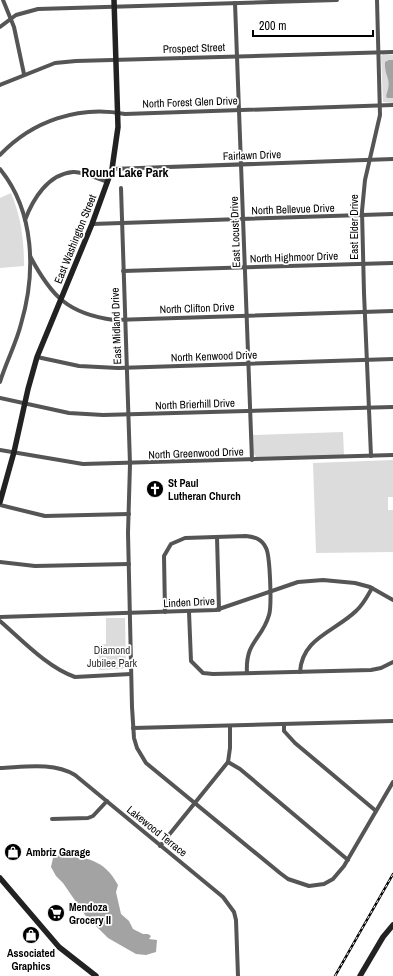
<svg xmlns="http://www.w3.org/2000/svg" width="393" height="976" font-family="'Archivo Narrow',sans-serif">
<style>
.green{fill:#dcdcdc}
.water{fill:#a3a3a3}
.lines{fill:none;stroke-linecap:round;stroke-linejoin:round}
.minor{stroke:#555;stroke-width:4}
.secondary{stroke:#222;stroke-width:5.5}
.rail-casing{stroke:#000;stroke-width:2.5}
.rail{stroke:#fff;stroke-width:1;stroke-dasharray:3;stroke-linecap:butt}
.labels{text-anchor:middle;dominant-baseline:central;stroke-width:3.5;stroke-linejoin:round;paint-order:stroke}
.street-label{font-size:11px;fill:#000;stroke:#fff}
.poi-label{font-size:11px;font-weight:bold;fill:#000;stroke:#fff;text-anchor:start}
.park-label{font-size:11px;fill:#333;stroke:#fff}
.quarter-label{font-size:13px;font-weight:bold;fill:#000;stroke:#fff}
</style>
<rect width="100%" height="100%" fill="#fff"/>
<g class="green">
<path d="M383,54L393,55V103L383,102L381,56Z"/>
<path d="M11,193C21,217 24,240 24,266L0,268V198Z"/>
<path d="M343,432L344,455L257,458L253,453L252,435Z"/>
<path d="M393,460V497H388V510H393V552L316,553L313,463Z"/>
<path d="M106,618H125L126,666L122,669L99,670L98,645L106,644Z"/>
</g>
<g class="water">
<path d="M389,60H393V98H387L386,96C393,78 384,77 385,62Z"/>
<path d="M60,854C87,858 104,859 118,885L116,892L121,914L129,921L133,929L143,934H148L151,936L149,939L157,940L156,952L146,955L136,954L108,938L85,915L63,883L56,876L51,867L53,858Z"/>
</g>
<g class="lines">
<g class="minor">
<path d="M3,0L14,27L24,74"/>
<path d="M235,3L252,460"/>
<path d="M0,27L16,15L38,9L337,0"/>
<path d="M0,85L55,63L76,61L393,52"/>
<path d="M0,155C32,121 79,105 125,114L393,105"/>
<path d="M0,169C35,212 36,273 21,324C16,344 6,362 0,382"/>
<path d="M112,169L393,159"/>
<path d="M121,188L130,464L128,533L132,707L134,738L137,748L146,763L280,873L288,879L309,886L324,884L333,879L344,866L393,782"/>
<path d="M25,220C33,199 48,174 73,172C83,171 98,179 108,182"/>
<path d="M92,224L393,214"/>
<path d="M30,256C51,296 68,314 114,320L393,311"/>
<path d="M123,271L393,263"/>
<path d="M37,357L79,366L118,368L393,359"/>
<path d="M0,398L69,413L103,415L393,407"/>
<path d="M0,450L83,464L393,455"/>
<path d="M371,456L364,293L362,211L365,180L380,115L377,0"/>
<path d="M0,505L45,516L129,514"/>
<path d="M217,537L219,610"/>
<path d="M0,562L35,566L129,564"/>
<path d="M165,612L164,556L171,544L185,538L246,536C255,537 262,539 266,548C270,555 272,606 269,615C262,640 245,641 247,673"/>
<path d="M189,612L191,661L203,673L213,674L371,670L381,668L393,662"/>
<path d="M0,617L216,610L298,582L323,580L355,583L370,587L393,600"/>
<path d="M0,621C22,640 48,668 75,677L131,674"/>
<path d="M300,672C302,638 334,632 356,611C363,605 367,597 372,588"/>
<path d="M284,724V731L295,743L376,811"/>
<path d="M133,728L393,721"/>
<path d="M228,762L240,769L348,860"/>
<path d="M0,768C25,767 53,762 75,775L223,897L234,912L236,920L238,976"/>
<path d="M52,819L88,818L93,816L107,801"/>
<path d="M160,846L228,762L230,748V726"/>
</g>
<g class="secondary">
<path d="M0,502L14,452L28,389L37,357L92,224L112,169L118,127L114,0"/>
<path d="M0,878L59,947L96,976"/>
<path d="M360,976L383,937L393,925"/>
</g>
<g class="rail-casing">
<path id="rail" d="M335,976L393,874"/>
</g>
<use href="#rail" class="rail"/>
</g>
<defs>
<g id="church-disc" transform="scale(0.9)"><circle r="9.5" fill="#000" stroke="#fff"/><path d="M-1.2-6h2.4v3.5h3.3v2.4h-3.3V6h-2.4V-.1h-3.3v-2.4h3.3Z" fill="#fff"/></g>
<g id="shop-disc" transform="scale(0.9)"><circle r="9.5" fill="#000" stroke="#fff"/><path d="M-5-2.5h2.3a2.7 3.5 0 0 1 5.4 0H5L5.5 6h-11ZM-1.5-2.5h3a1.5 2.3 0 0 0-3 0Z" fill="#fff"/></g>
<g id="supermarket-disc" transform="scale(0.9)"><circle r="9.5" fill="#000" stroke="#fff"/><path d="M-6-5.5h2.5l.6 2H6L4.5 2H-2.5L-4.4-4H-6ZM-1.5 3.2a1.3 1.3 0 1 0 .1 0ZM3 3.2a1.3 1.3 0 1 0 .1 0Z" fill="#fff"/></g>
</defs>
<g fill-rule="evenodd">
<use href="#church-disc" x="155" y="489"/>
<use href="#shop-disc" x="13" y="852"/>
<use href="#supermarket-disc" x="56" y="913"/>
<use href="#shop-disc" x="31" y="935"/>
</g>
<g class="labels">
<g class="street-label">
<text transform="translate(194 48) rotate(-2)">Prospect Street</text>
<text transform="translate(190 102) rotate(-2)">North Forest Glen Drive</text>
<text transform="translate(252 155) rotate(-2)">Fairlawn Drive</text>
<text transform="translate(293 209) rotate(-2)">North Bellevue Drive</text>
<text transform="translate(354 227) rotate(-90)">East Elder Drive</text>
<text transform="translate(235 232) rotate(-92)">East Locust Drive</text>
<text transform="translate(75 239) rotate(-68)">East Washington Street</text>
<text transform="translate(294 257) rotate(-2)">North Highmoor Drive</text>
<text transform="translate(197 308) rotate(-2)">North Clifton Drive</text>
<text transform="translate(116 326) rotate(-92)">East Midland Drive</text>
<text transform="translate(214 356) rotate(-2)">North Kenwood Drive</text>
<text transform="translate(195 404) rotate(-2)">North Brierhill Drive</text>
<text transform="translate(196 453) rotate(-2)">North Greenwood Drive</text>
<text transform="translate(189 602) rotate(-3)">Linden Drive</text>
<text transform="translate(157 831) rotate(39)">Lakewood Terrace</text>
</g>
<g class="poi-label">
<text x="168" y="483">St Paul<tspan x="168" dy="13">Lutheran Church</tspan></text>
<text x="26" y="852">Ambriz Garage</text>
<text x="69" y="907">Mendoza<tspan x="69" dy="13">Grocery II</tspan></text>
<text x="31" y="953" text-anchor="middle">Associated<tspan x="31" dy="13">Graphics</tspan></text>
</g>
<g class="park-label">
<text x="112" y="650">Diamond<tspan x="112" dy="13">Jubilee Park</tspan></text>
</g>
<g class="quarter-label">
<text x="125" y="172">Round Lake Park</text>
</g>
</g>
<path d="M253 30v6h120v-6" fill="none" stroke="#000000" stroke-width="2"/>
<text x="259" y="30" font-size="12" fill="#000000" stroke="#ffffff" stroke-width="3" paint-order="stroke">200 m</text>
</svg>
